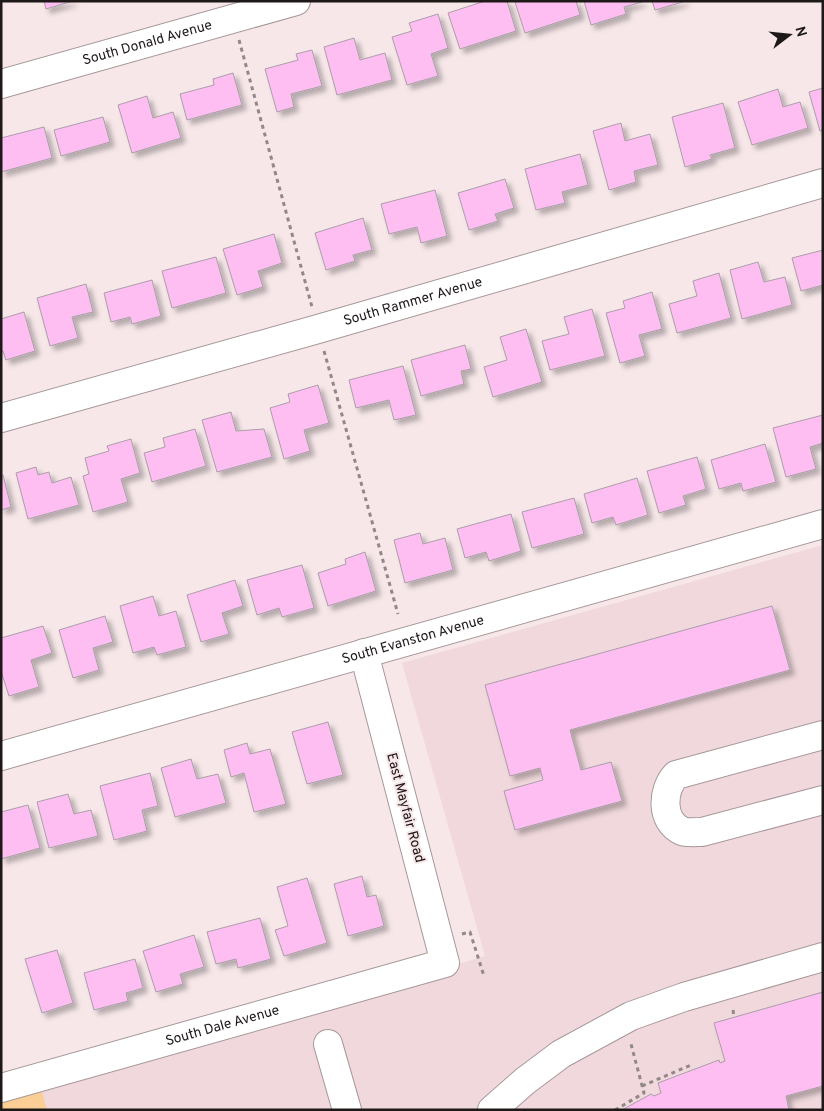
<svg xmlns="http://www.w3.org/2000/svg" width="824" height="1111" font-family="Overpass,sans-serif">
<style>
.built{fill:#f0d8dc}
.green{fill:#fbce96}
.building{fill:#febef2;stroke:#a99ea7;filter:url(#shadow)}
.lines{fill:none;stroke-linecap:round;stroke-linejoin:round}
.minor-casing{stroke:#a7989a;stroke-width:30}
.path{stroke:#938889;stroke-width:3;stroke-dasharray:4 4;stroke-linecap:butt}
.minor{stroke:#fff;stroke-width:28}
.labels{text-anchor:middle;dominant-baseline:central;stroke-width:4;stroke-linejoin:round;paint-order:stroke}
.street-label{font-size:14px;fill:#1e1819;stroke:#f7e7e9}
</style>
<defs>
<filter id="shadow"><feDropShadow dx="4.5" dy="4.5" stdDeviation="2.5" flood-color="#0004"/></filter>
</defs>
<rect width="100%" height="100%" fill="#f7e7e9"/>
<path class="built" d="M823,545V1110H1V1096L337,1001L485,956L402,663Z"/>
<path class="green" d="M40,1085L47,1110H1V1096Z"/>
<g class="building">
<path d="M44,1H73L46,9Z"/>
<path d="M485,1H507L516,31L460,49L448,13Z"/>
<path d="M517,1H576L580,15L525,33L515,2Z"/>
<path d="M584,1H642V2L624,7L626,14L591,25Z"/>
<path d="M652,1H686L655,10Z"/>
<path d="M438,14L448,48L431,54L438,76L407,85L392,37L412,31L409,23Z"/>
<path d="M354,38L360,60L385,53L392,80L337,95L324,47Z"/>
<path d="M312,50L322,86L291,94L294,107L277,112L265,69L298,60L296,54Z"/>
<path d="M233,73L242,105L187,120L180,94L214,85L213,79Z"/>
<path d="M823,88V130L820,131L809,92Z"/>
<path d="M778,89L783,107L800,102L808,128L752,145L738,102Z"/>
<path d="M147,96L153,118L173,112L181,138L132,153L118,105Z"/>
<path d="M723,103L735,148L710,155L712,159L685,167L672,117Z"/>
<path d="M103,117L110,142L61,156L54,130Z"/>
<path d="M621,123L625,141L650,134L658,165L634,171L636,182L609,190L593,131Z"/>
<path d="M44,127L52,158L1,172V138Z"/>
<path d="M580,154L588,185L562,192L565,203L536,210L525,169Z"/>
<path d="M505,179L514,208L495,214L498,221L469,230L458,193Z"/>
<path d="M435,190L447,236L421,243L417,227L389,234L381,204Z"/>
<path d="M363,218L372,250L353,255L355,261L326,270L315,233Z"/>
<path d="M274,234L282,263L258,271L263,287L237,295L223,249Z"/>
<path d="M823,250V285L801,291L792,258Z"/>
<path d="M216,257L226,293L172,308L162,271Z"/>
<path d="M758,262L764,282L785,277L792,305L742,319L730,270Z"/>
<path d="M719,273L731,318L677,333L669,304L697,296L693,281Z"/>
<path d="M152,280L161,316L132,324L130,317L111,322L104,293Z"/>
<path d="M86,284L93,312L72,317L78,338L50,346L37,298Z"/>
<path d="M652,292L662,329L639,335L645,356L620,363L606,313L625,308L623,301Z"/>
<path d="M592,309L605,356L550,370L542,341L569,334L564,317Z"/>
<path d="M24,312L35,351L6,360L3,351L1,352V319Z"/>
<path d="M526,329L542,382L493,397L484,367L507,360L500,337Z"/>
<path d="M465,345L471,369L461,371L464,384L421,396L411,360Z"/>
<path d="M403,366L416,415L394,420L389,400L356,408L349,380Z"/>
<path d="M318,385L329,423L304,430L310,451L284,459L270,408L290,402L288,394Z"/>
<path d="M231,412L236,431L264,429L272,457L217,472L202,420Z"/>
<path d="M823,415V443L810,447L816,469L786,477L773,428Z"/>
<path d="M195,429L206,466L152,482L144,453L165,447L163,438Z"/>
<path d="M131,439L140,473L121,479L128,502L93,512L83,476L89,474L85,458L109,451L107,446Z"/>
<path d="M765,444L776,482L743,491L741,483L719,489L711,460Z"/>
<path d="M697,457L706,489L683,496L686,505L659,513L647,471Z"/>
<path d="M36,467L38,475L49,472L52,483L71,477L79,505L28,519L16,473Z"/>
<path d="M1,475H3L11,507L1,510Z"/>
<path d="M637,478L648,515L616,525L613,517L592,523L584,494Z"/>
<path d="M574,498L584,534L532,548L522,512Z"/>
<path d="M511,514L521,551L489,561L486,552L465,558L457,529Z"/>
<path d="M420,533L423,544L445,538L453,570L405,583L394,540Z"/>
<path d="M365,552L376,591L328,606L318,573L346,564L345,559Z"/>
<path d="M302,565L314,608L282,617L279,608L257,615L247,580Z"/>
<path d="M235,580L243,606L222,613L229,634L201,642L187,595Z"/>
<path d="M153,596L159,616L176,611L186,647L157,655L154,647L133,653L120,606Z"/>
<path d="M772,606L790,670L570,730L581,770L611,762L622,801L515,830L504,791L543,780L540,768L510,776L485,685Z"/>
<path d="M105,616L113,642L93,648L99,670L73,678L59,630Z"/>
<path d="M43,626L52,653L31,660L39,687L9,696L1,671V638Z"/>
<path d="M328,722L343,775L307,784L292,732Z"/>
<path d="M247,743L250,754L270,749L286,804L254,812L244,773L231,777L224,750Z"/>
<path d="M191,759L197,779L218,774L226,803L175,817L161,768Z"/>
<path d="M150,773L158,806L142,810L147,831L114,840L100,786Z"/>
<path d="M68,794L74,814L91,810L98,836L49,848L37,802Z"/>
<path d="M28,805L40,848L1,859V812Z"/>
<path d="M362,876L367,897L376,895L384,926L348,936L334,884Z"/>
<path d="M307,878L327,943L284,956L275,930L288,926L277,887Z"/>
<path d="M260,918L271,959L238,968L236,959L216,964L207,932Z"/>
<path d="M194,935L204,967L180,974L183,984L156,992L143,951Z"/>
<path d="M57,950L73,1003L42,1013L25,959Z"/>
<path d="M135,959L143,988L126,993L128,1001L94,1010L84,973Z"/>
<path d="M823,992V1086L786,1096L789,1110H622L651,1094L654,1096L661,1093L658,1083L719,1060L720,1063L725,1061L714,1023Z"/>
</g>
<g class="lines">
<g class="minor-casing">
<g id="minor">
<path id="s1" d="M1,84L296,1"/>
<path id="s2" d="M1,418L318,329L823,183"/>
<path d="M823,735L676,775C662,790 660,821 682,831C687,833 696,832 702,832L823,800"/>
<path id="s3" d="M1,756L823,524"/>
<path d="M328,1044L347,1110"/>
<path id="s4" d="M1,1088L445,963L364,653"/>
<path d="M492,1110L525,1081L561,1054L631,1016L684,997L823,957"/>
</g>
</g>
<g class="path">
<path d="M239,40L312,307"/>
<path d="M324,351L398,614"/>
<path d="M462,934L470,932L484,976"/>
<path d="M733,1010L734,1017"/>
<path d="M642,1086L691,1065"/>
<path d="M615,1110L644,1093L631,1044"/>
</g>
<use href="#minor" class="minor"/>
</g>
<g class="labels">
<g class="street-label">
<text stroke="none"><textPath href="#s1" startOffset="152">South Donald Avenue</textPath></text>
<text stroke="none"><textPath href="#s2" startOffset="428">South Rammer Avenue</textPath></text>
<text stroke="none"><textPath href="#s3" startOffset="428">South Evanston Avenue</textPath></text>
<text transform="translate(405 808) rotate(75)">East Mayfair Road</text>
<text stroke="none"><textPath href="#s4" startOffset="230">South Dale Avenue</textPath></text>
</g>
</g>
<rect width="824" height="1111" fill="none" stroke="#1e1819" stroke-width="5"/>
<g transform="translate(789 35) rotate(74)" stroke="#f7e7e9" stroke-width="4" paint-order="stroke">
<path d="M0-4L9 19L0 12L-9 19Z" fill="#1e1819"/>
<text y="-8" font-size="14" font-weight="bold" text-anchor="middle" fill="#1e1819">N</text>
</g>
</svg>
